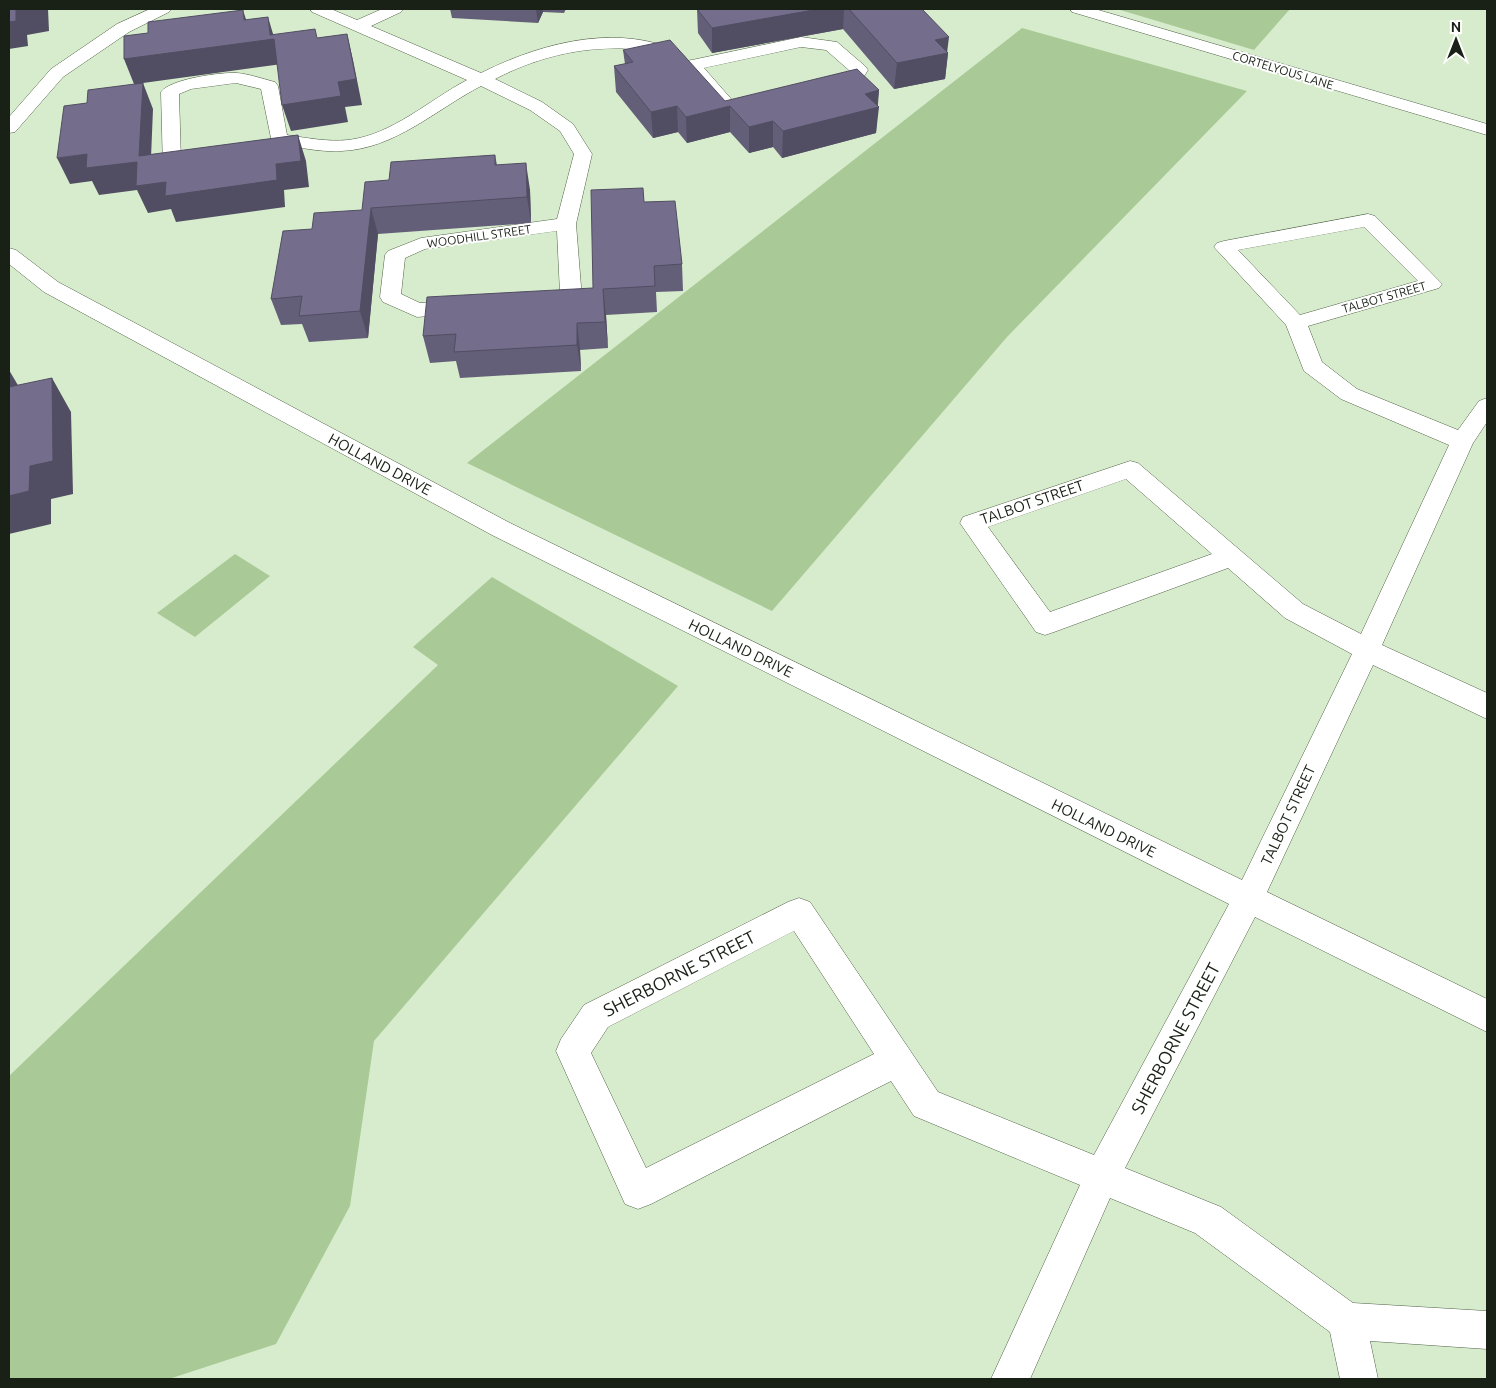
<svg xmlns="http://www.w3.org/2000/svg" width="1496" height="1388" font-family="Ubuntu,sans-serif">
<style>
.green{fill:#a9ca96}
.lines{fill:none;stroke-linecap:round;stroke-linejoin:round}
.street-casing{stroke:#516248;stroke-width:1}
.street{fill:#fff;fill-rule:evenodd}
.wall{fill:#645f78}
.shaded-wall{fill:#514d62}
.building{fill:#746e8c;stroke:#514d62}
.labels{text-anchor:middle;dominant-baseline:central;stroke-width:4;stroke-linejoin:round;paint-order:stroke}
.far-street-label{font-size:12px;fill:#192015;stroke:#fff}
.street-label{font-size:15px;fill:#192015;stroke:#fff}
.near-street-label{font-size:18px;fill:#192015;stroke:#fff}
</style>
<rect width="100%" height="100%" fill="#d7eccc"/>
<g class="green">
<path d="M1117,9H1290L1254,50Z"/>
<path d="M1022,28L1247,91L1007,337L772,611L467,463Z"/>
<path d="M235,554L270,576L195,637L157,613Z"/>
<path d="M492,577L678,686L374,1041L350,1206L276,1344L169,1379H9V1076L438,665L413,647Z"/>
</g>
<g class="lines">
<g class="street-casing">
<g id="street">
<path d="M150,9H171L169,12L129,32L63,77L15,132L9,133V117L51,69L117,24Z"/>
<path d="M310,9H331L357,20L382,9H403L401,12L371,26L481,73C533,47 597,28 655,43C665,45 680,50 686,58L683,62C669,65 658,52 643,50C591,44 541,55 495,79L542,102L573,124L592,154L576,224L582,299L578,304L417,317L383,302L380,297L385,255L388,251L421,238L557,219L574,154L560,131L530,110L481,86C435,110 395,149 341,151C324,152 307,149 291,146L293,152L291,156L284,158L172,175L165,173L163,169L161,92C170,79 221,72 237,73C249,74 263,79 275,82L278,86L287,135C307,138 328,142 348,140C392,135 429,100 467,80L312,12ZM236,83L261,89L273,148L181,162L179,94L191,89ZM557,231L560,293L420,303L401,294L405,258L425,249Z"/>
<path d="M1070,9H1095L1487,124V135L1072,12Z"/>
<path d="M801,37L837,42L865,66L868,70L858,86L736,121L730,120L683,65L686,61L692,60ZM801,47L826,50L850,71L845,78L740,109L704,68Z"/>
<path d="M1368,214L1375,216L1442,284L1439,288L1308,326L1322,362L1357,389L1458,430L1479,401L1487,398V422L1473,443L1382,645L1487,693V719L1373,665L1267,892L1487,999V1032L1255,917L1125,1168L1221,1207L1353,1303L1487,1311V1349L1370,1341L1378,1379H1340L1330,1332L1195,1233L1110,1198L1030,1379H991L1080,1185L914,1116L891,1081L651,1204L638,1209L625,1204L556,1051L561,1039L584,1005L788,902L799,898L810,902L938,1092L1094,1155L1229,904L492,535L44,292L9,264V248L16,250L58,282L510,523L1242,880L1352,654L1285,618L1228,568L1054,632L1045,635L1036,632L960,523L963,517L1130,461L1138,463L1303,604L1361,634L1449,445L1341,399L1304,371L1286,325L1214,247L1217,243L1224,241ZM1364,227L1418,281L1300,315L1238,250ZM1126,479L1212,554L1050,612L988,527ZM794,931L874,1054L646,1168L591,1053L608,1027Z"/>
</g>
</g>
<use href="#street" class="street"/>
</g>
<g class="wall">
<path d="M450,9H566L564,13L543,12L538,23L452,18Z"/>
<path d="M697,9H922L948,53L945,79L894,89L843,29L712,53L698,33Z"/>
<path d="M623,50L725,101L879,90L876,133L782,158L773,147L749,153L730,132L687,143L678,132L653,138L616,92L614,66L625,64Z"/>
<path d="M495,155L497,165L530,190L531,223L378,234L368,338L309,342L302,324L281,325L271,299L312,229L362,210L389,180Z"/>
<path d="M644,202L682,264L683,291L656,292L657,312L606,315L608,348L580,350L581,371L460,378L456,361L430,363L423,336L593,288Z"/>
</g>
<g class="shaded-wall">
<path d="M16,9H48L49,31L27,35L28,46L9,49V22Z"/>
<path d="M536,9H543V12L538,23Z"/>
<path d="M819,9H844L843,29L712,53V28Z"/>
<path d="M243,10L251,35H270L268,17L282,64L143,83L153,109L150,182L139,156L134,84L124,59L244,20Z"/>
<path d="M347,34L353,60L362,105L345,107L348,122L291,131L282,105L338,82Z"/>
<path d="M949,37L947,53H948L945,79L894,89L897,63L935,40Z"/>
<path d="M879,90L877,107H879L876,133L782,158L783,131L865,94Z"/>
<path d="M677,106L678,132L653,138L651,112Z"/>
<path d="M730,106V132L687,143L686,117Z"/>
<path d="M773,121V147L749,153V127Z"/>
<path d="M298,135L306,161L309,187L284,190L285,207L176,222L171,209L148,213L137,190L99,195L92,181L70,184L57,158L87,154L137,162L276,164Z"/>
<path d="M526,163L530,190L531,223L527,197Z"/>
<path d="M371,208L378,234L368,338L360,311Z"/>
<path d="M603,289L606,315L608,348L605,322Z"/>
<path d="M577,323L580,350L581,371L577,345Z"/>
<path d="M9,370L29,404L9,388Z"/>
<path d="M52,378L71,412L73,494L51,499V524L9,534V496Z"/>
</g>
<g class="building">
<path d="M9,9H20H16V21L9,22Z"/>
<path d="M697,9H819L712,28Z"/>
<path d="M849,9H922L949,37L935,40L948,53L897,63Z"/>
<path d="M243,10L244,20L268,17L270,35L315,29L317,38L347,34L356,79L338,82L341,96L282,105L274,39L124,59V36L148,33V22Z"/>
<path d="M670,40L725,101L857,69L879,90L865,94L879,107L783,131L773,121L749,127L730,106L686,117L677,106L651,112L614,66L633,62L623,50Z"/>
<path d="M143,83L139,156L298,135L301,161L276,164L277,180L165,196L166,182L136,186L137,162L86,168L87,154L57,158L64,106L87,103L88,90Z"/>
<path d="M495,155V165L526,163L527,197L371,208L360,311L299,316L302,296L271,299L283,231L312,229L314,213L362,210L365,182L389,180L391,162Z"/>
<path d="M643,188L644,202L675,201L682,264L654,266L655,286L603,289L605,322L577,323V345L454,352L456,334L423,336L427,297L593,288L591,190Z"/>
<path d="M52,378L53,461L30,466L29,491L9,496V387Z"/>
</g>
<g class="labels">
<g class="far-street-label">
<text transform="translate(1283 70) rotate(17)">CORTELYOUS LANE</text>
<text transform="translate(479 236) rotate(-8)">WOODHILL STREET</text>
<text transform="translate(1384 297) rotate(-16)">TALBOT STREET</text>
</g>
<g class="street-label">
<text transform="translate(380 464) rotate(28)">HOLLAND DRIVE</text>
<text transform="translate(1032 502) rotate(-19)">TALBOT STREET</text>
<text transform="translate(741 648) rotate(26)">HOLLAND DRIVE</text>
<text transform="translate(1288 815) rotate(-65)">TALBOT STREET</text>
<text transform="translate(1104 828) rotate(26)">HOLLAND DRIVE</text>
</g>
<g class="near-street-label">
<text transform="translate(679 973) rotate(-27)">SHERBORNE STREET</text>
<text transform="translate(1175 1038) rotate(-62)">SHERBORNE STREET</text>
</g>
</g>
<rect width="1496" height="1388" fill="none" stroke="#192015" stroke-width="20"/>
<g transform="translate(1456 40)" stroke="#ffffff" stroke-width="4" paint-order="stroke">
<path d="M0-4L9 19L0 12L-9 19Z" fill="#192015"/>
<text y="-8" font-size="14" font-weight="bold" text-anchor="middle" fill="#192015">N</text>
</g>
</svg>
